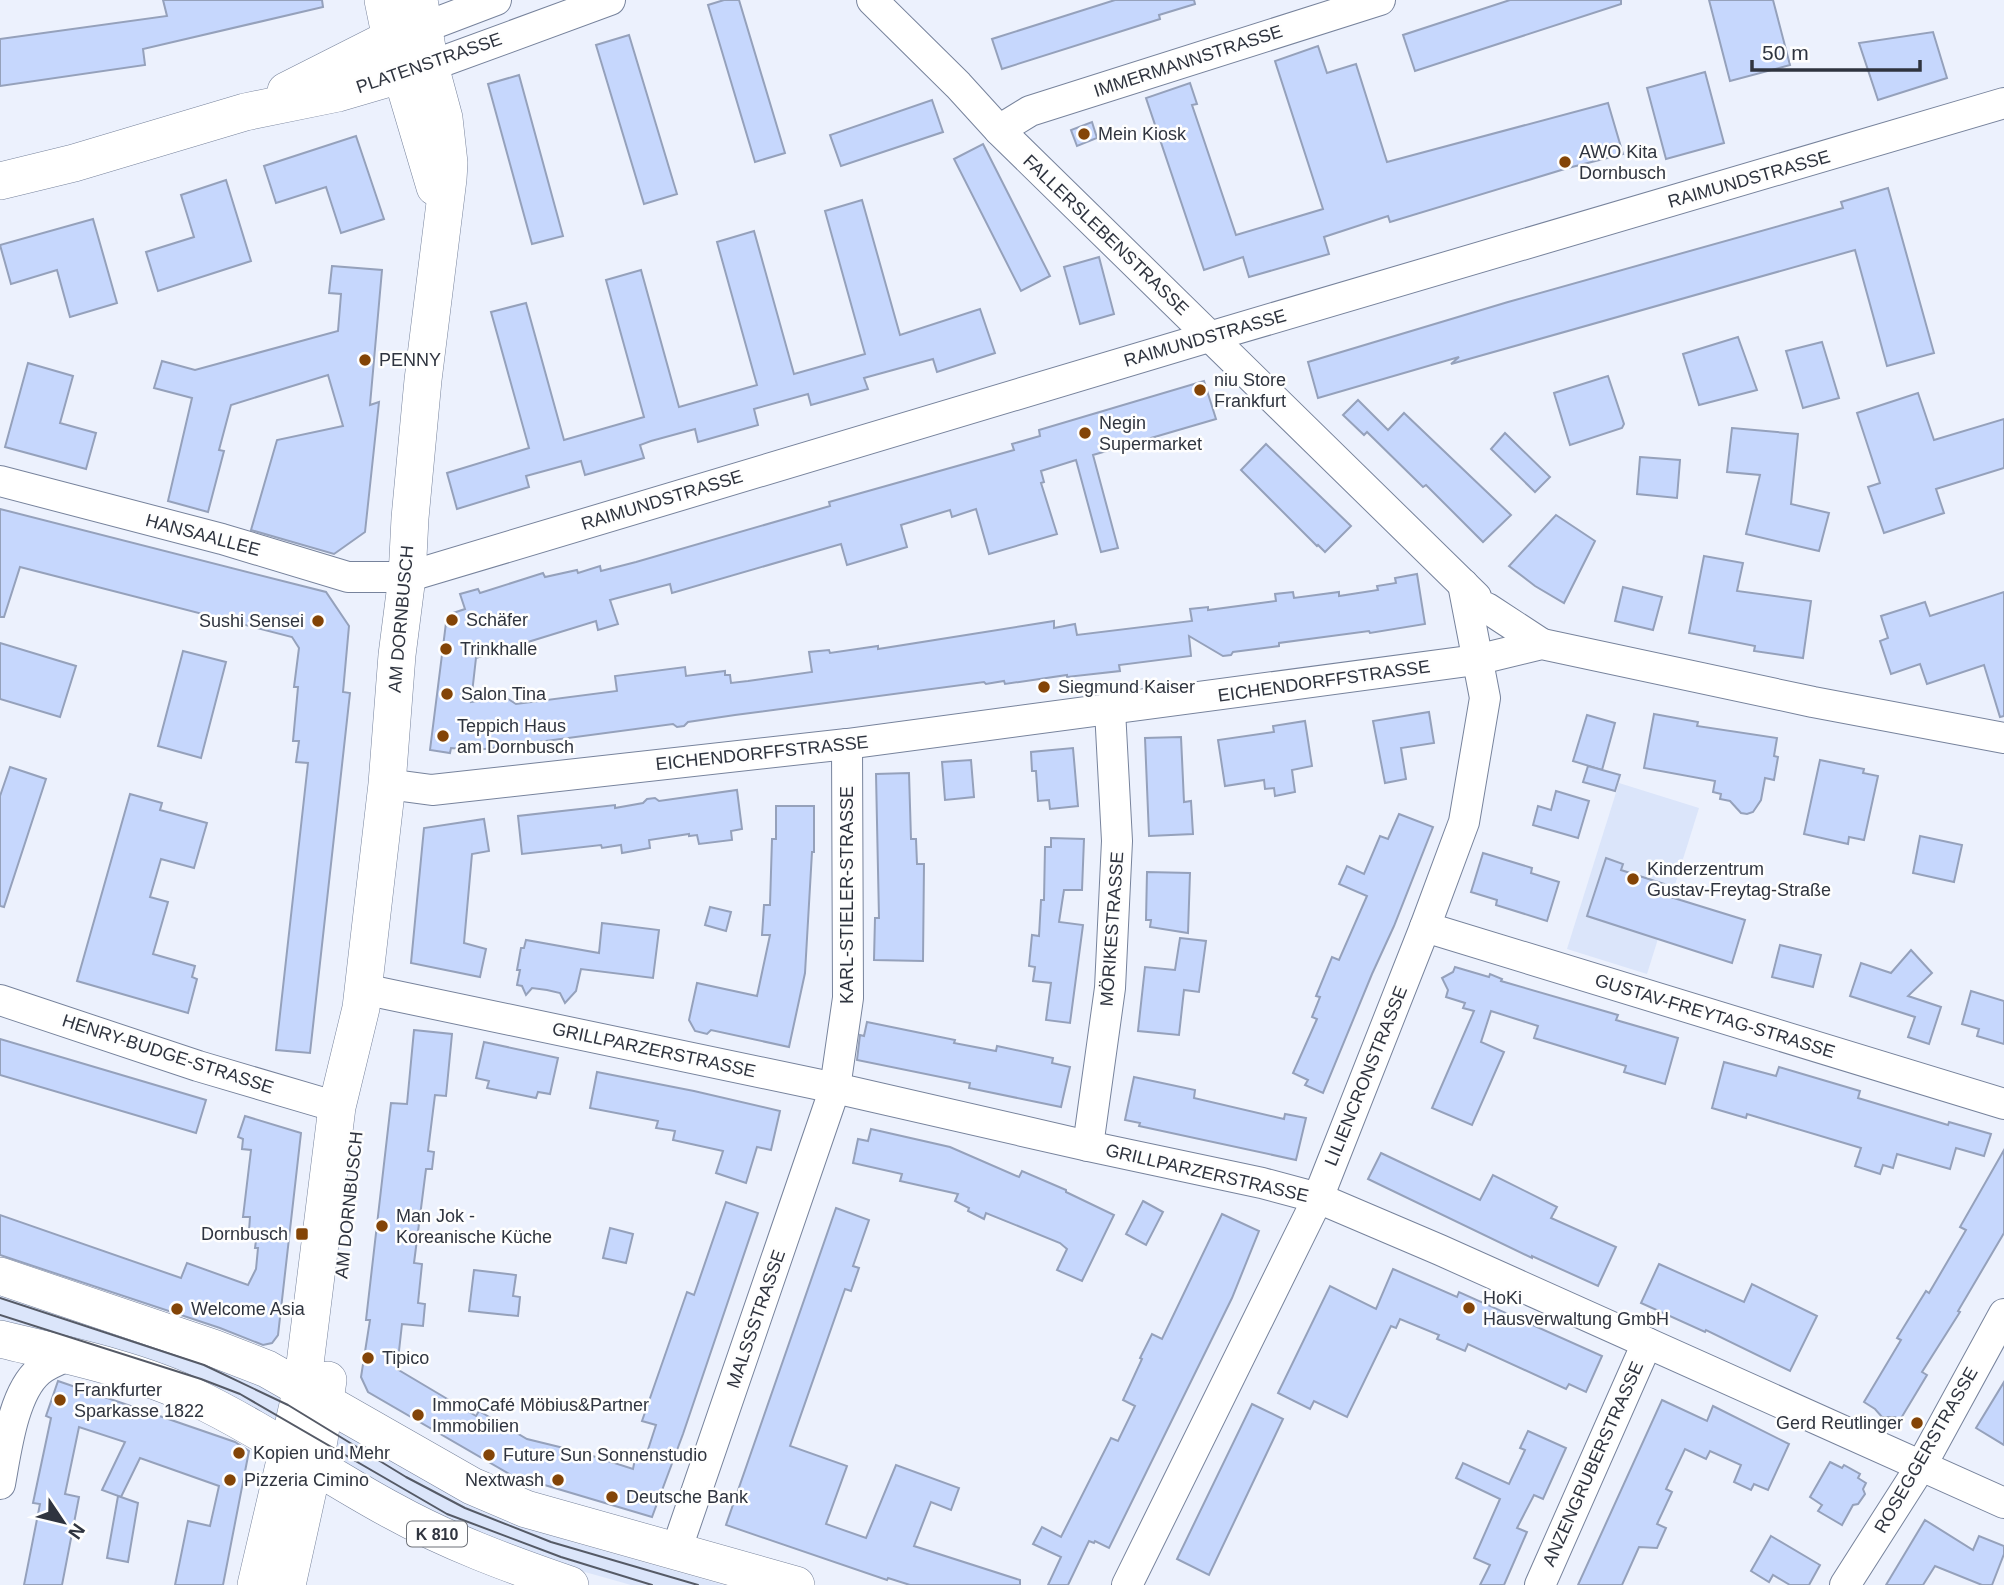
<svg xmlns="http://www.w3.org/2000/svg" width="2004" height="1585" font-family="Arial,sans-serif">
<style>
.built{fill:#dbe5fa}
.building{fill:#c6d7fd;stroke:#95a1bb;stroke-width:2}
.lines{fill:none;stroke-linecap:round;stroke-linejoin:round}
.minor-casing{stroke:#77839c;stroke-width:32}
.major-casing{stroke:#77839c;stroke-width:38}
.minor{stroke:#fff;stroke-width:30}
.major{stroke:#fff;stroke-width:37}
.tram{stroke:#555a66;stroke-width:2}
.poi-dot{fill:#834407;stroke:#fefefe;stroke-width:2.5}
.labels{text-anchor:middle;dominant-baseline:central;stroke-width:5;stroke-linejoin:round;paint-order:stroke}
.shield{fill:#fefefe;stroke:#6d7178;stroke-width:2}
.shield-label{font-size:16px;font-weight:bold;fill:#2f343f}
.street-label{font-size:18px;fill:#2f343f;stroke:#fefefe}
.poi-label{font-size:18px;fill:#2f343f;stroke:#fefefe;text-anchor:start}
</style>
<rect width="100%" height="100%" fill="#ecf1fd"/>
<g class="built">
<path d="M1619,783L1699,808L1647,974L1567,949Z"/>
<path d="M0,1293L208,1360L281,1397L277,1421L195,1383L0,1320Z"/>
<path d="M342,1429L509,1520L569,1541L724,1585H631L553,1563L501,1545L328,1462Z"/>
</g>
<g class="building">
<path d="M163,0H322L323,7L143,49L145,65L0,86V39L167,16Z"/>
<path d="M724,0H739L785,153L755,162L708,5Z"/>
<path d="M1115,0H1194L1195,4L1159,15L1160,19L1002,69L992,39Z"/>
<path d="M1510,0H1621V4L1415,71L1403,35Z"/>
<path d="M1709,0H1773L1790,65L1730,81Z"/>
<path d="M1933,32L1947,78L1878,100L1859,43Z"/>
<path d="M629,35L677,194L644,204L596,45Z"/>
<path d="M1318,46L1327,73L1356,64L1387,162L1608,103L1623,154L1568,168L1390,222L1388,216L1324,237L1329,254L1249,277L1243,257L1204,270L1146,98L1190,83L1197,104L1192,105L1236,235L1323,209L1275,61Z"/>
<path d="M1705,72L1724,143L1666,159L1647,88Z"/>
<path d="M519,75L563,236L532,244L488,84Z"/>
<path d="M932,100L943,132L841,166L830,135Z"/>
<path d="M1092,122L1097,138L1077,146L1071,130Z"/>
<path d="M356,136L384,219L341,233L326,187L276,203L264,166Z"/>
<path d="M983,144L1050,276L1021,291L954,159Z"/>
<path d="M226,180L251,261L158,291L146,252L194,237L181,195Z"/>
<path d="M1888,188L1934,353L1887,366L1855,250L1451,364L1459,357L1318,398L1308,362L1508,302L1843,208L1841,202Z"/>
<path d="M862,200L900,335L980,309L995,353L937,372L933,359L864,378L868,389L811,405L808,394L754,409L758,425L698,442L695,429L651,441L640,445L644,458L585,475L581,461L526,476L529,487L457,509L447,473L529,448L491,312L526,303L564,440L644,417L606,280L641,270L679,407L757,385L717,242L754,231L794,374L865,354L825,211Z"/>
<path d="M93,219L117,303L70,317L57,270L11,284L0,245Z"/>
<path d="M1099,257L1114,314L1080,324L1064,267Z"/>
<path d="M332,266L382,270L370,405L379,402L365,532L334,554L251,530L277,440L343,426L328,375L231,405L219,450L224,451L208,512L168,501L192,398L154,388L162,361L195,370L338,331L341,294L329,293Z"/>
<path d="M1738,337L1757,390L1699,405L1683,354Z"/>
<path d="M1822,342L1839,398L1803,408L1786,351Z"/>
<path d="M28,363L73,376L60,423L96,433L86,469L5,447Z"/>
<path d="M1608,376L1624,424L1622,428L1570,445L1554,393Z"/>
<path d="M1204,381L1216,419L1093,455L1118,548L1101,552L1076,460L1041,471L1044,482L1041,483L1057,534L989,554L976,509L952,517L950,510L901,525L907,547L847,565L841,544L672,593L670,584L610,600L618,624L598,630L596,621L476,658L471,702L505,697L516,704L617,691L615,676L685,667L686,676L725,671V675H730L731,683L748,681L812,672L809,652L829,650L830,653L878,646V649L1054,621V628L1075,624L1077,635L1192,621L1190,609L1208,607V610L1276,601L1275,594L1293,592L1294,598L1339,592V596L1378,590L1377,586L1396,583L1395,578L1417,574L1425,624L1370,633L1369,631L1279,643V646L1233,652L1231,655L1223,656L1189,636L1191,656L1119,665L1120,671L1067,677V675L1005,684L1004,681L986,684L984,682L735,715L688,722L684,726L677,727L673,724L477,750L451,748L450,753L430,750L447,615L465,609L460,594L478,589L480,593L543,573L545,577L577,570L578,573L600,566L601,571L636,562L830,506L829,502L1014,450L1012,444L1040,436L1039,430Z"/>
<path d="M1918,393L1934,440L2004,419V468L1936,489L1944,513L1884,533L1868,487L1880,483L1857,413Z"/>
<path d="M1358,400L1388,430L1404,413L1511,515L1483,542L1426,485L1423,487L1367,432L1364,435L1343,415Z"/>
<path d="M1732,428L1798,434L1791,504L1829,513L1819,551L1746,534L1760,475L1727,472Z"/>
<path d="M1505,433L1550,477L1535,492L1491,449Z"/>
<path d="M1266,444L1351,526L1325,552L1318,545L1317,546L1241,470Z"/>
<path d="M1640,457L1680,460L1677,498L1637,494Z"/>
<path d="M0,509L326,592L349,626L343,692L350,693L310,1053L276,1050L308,763L296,762L299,741H293L298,687H294L299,648L292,637L20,567L4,617H0Z"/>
<path d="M1556,515L1595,541L1564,603L1535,586L1509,566Z"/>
<path d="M1704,556L1743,563L1737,591L1811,601L1803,658L1754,651L1755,646L1689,633Z"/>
<path d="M1623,587L1662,597L1653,630L1615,621Z"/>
<path d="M2004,592V716L2000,717L1984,665L1927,684L1920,664L1891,674L1880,641L1888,638L1881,616L1925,602L1930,616Z"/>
<path d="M0,643L76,666L60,717L0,699Z"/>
<path d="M183,651L226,662L201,758L158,746Z"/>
<path d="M1429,712L1434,743L1401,748L1406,779L1385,783L1373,721Z"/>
<path d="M1654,714L1698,722L1697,726L1777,738L1774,756L1778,757L1774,780L1765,778L1761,800L1753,812L1747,814L1741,813L1730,801L1720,799L1721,794L1713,792L1715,781L1644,768Z"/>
<path d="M1587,715L1615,723L1602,770L1573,761Z"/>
<path d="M1305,721L1312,766L1292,770L1295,792L1275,796L1274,788L1265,789L1264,780L1225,786L1218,740L1274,732L1273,726Z"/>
<path d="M1181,737L1184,802L1191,801L1193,834L1149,836L1145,738Z"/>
<path d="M1073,748L1078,806L1050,809L1049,800L1038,801L1036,771H1032L1031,752Z"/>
<path d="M971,760L974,797L945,800L942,762Z"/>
<path d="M1820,760L1864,769L1863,773L1878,776L1864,840L1849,837L1848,844L1804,834Z"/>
<path d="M1588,766L1620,775L1615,791L1583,782Z"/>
<path d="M10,767L46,779L4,907L0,906V796Z"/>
<path d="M909,773L911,839H916L917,864H924L923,961L874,960L875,918H879L876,774Z"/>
<path d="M737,790L742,829L731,831L732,840L699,844L697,835L689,836V834L649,840L650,848L622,853L621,845L602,848L601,845L522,854L518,816L615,805V808L643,803L647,799L655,798L659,801Z"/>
<path d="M1556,791L1589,801L1578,838L1533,825L1538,806L1551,810Z"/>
<path d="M130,794L162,803L160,810L207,823L194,868L161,859L150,897L168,902L153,954L195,966L192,977L197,979L188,1013L77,981Z"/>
<path d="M776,806H814V852H812L805,973L789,1047L711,1030L707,1034L695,1031L689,1020L697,983L757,996L770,935H762L764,905H770L772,839H776Z"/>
<path d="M1399,814L1433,827L1394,926L1372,974L1323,1093L1305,1085L1308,1080L1293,1073L1317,1019L1312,1017L1320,997L1316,996L1332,957L1339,960L1367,896L1339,884L1347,866L1364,874L1380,836L1388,839Z"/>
<path d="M484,819L489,851L472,854L464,943L486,949L480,977L411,963L424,828Z"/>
<path d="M1920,836L1962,845L1954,882L1913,873Z"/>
<path d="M1051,838L1084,839L1082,890H1064L1059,922L1083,925L1070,1023L1046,1020L1051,983L1033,981L1035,967L1029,966L1032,935L1039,936L1041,900H1044L1045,847H1051Z"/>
<path d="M1483,853L1532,868L1531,873L1559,882L1547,921L1496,905L1497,900L1471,892Z"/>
<path d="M1606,858L1623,864L1621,870L1664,884L1661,894L1745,920L1732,963L1587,916Z"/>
<path d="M1147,872L1190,873L1188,933L1150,927L1151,920H1146Z"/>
<path d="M710,907L731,912L726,931L705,925Z"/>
<path d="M602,923L659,930L653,978L581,969L576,991L565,1003L560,993L547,990L532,988L526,995L522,986L517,985L520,970H517L521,948H524L526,940L599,953Z"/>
<path d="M1180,938L1206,941L1199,992L1184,990L1179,1035L1138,1031L1145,967L1175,970Z"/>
<path d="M1780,945L1821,955L1813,987L1772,977Z"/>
<path d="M1911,950L1932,973L1908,996L1941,1007L1929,1044L1908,1037L1915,1017L1850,996L1861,963L1891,973Z"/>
<path d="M1455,967L1489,977L1490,974L1502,979L1501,981L1618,1015L1616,1020L1678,1038L1665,1084L1624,1072L1626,1066L1534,1038L1538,1026L1491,1011L1481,1042L1504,1052L1472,1125L1432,1108L1474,1011L1463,1008L1465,1003L1446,997L1448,990L1442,978L1453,972Z"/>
<path d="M1971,991L2004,1001V1044L1977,1036L1979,1029L1962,1024Z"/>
<path d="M867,1022L955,1040L954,1043L996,1051L997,1046L1053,1058L1052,1063L1070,1067L1061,1107L969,1088L970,1083L857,1060L860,1035L864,1036Z"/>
<path d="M414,1030L452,1034L446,1096L435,1095L428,1151L434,1152L432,1169H426L414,1263L422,1264L418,1303L425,1304L423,1326L402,1324L397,1369L476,1416L479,1411L527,1439L580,1452L633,1469L635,1459L644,1462L656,1425L642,1421L687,1292L694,1295L726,1202L758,1213L683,1434L652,1517L511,1475L368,1392L361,1377L370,1320H366L391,1103L407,1104Z"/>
<path d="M0,1039L206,1100L196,1133L0,1075Z"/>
<path d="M484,1042L558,1058L550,1094L538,1092L536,1098L487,1088L489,1081L476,1078Z"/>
<path d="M1724,1062L1776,1076L1779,1067L1860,1091L1858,1098L1948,1125L1949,1122L1991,1134L1984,1156L1956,1148L1950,1169L1897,1154L1893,1168L1883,1165L1880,1174L1855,1166L1861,1148L1747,1114L1746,1118L1712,1108Z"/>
<path d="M597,1072L694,1091L780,1111L771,1150L757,1147L746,1183L716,1173L723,1151L673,1140L675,1131L656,1128L658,1121L590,1108Z"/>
<path d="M1134,1077L1195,1090L1194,1098L1284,1119L1285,1114L1306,1118L1296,1160L1139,1126L1140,1123L1125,1120Z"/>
<path d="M245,1116L301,1133L278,1335L272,1343L263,1345L220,1328L0,1255V1215L181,1278L187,1263L248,1285L256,1269L258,1248H255L257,1233L249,1231L250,1217H243L251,1150L242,1149L243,1139L238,1137Z"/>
<path d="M871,1129L950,1147L1019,1177L1022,1171L1066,1190V1192L1114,1215L1082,1281L1057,1270L1067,1249L1060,1243L986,1213L984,1219L968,1211L969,1208L955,1201L958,1194L900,1181L902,1174L853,1163L858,1139L868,1141Z"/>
<path d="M2004,1150V1233L1958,1311L1960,1312L1922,1372L1927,1375L1900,1420L1895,1417H1882L1875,1409L1864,1402L1901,1340L1897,1338L1926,1291L1929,1293L1966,1230L1960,1227Z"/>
<path d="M1381,1153L1480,1200L1493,1175L1557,1207L1551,1218L1616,1247L1598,1286L1532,1256V1258L1368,1179Z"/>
<path d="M1143,1201L1163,1212L1146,1245L1126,1234Z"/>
<path d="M836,1208L869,1220L853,1266L859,1268L851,1291L845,1289L790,1446L847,1466L826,1524L866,1538L896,1465L959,1488L951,1510L931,1502L914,1546L1020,1580V1585H910L888,1578L887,1580L726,1525Z"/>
<path d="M1222,1214L1259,1231L1232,1298L1109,1548L1095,1541L1094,1543L1089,1541L1068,1585H1048L1061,1557L1033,1544L1042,1527L1061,1537L1111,1438L1118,1441L1135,1406L1123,1400L1142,1359L1140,1358L1152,1334L1162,1339Z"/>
<path d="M610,1228L633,1234L626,1263L603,1258Z"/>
<path d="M1659,1264L1744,1302L1752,1284L1817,1316L1790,1371L1706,1330L1705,1332L1641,1303Z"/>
<path d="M1393,1269L1457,1297L1459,1292L1602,1356L1586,1392L1569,1384L1566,1389L1468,1344L1465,1351L1437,1339L1439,1335L1400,1319L1396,1328L1391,1326L1347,1417L1314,1401L1310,1409L1278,1393L1330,1286L1376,1309Z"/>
<path d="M474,1270L516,1275L513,1296L520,1297L518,1316L469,1311Z"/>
<path d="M58,1381L235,1442L249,1451L223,1585H175L188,1521L210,1526L219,1486L140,1458L121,1497L102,1490L125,1442L79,1427L65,1494L79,1497L62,1585H24L40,1504L33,1503L51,1418L46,1416Z"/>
<path d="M2004,1382V1445L1976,1428Z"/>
<path d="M1662,1400L1707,1421L1713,1406L1789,1444L1768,1490L1754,1484L1751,1490L1734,1482L1741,1465L1710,1451L1706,1459L1685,1449L1666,1489L1672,1492L1657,1524L1666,1528L1657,1548L1639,1547L1622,1585H1578Z"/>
<path d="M1252,1404L1283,1419L1209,1575L1177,1559Z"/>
<path d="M1528,1431L1566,1448L1543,1499L1534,1495L1517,1528L1527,1532L1504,1585H1480L1490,1565L1474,1558L1500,1499L1456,1478L1463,1463L1509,1484L1525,1450L1520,1448Z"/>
<path d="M1830,1462L1842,1468L1844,1465L1860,1474L1858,1478L1866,1483L1863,1489L1865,1494L1858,1504L1853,1505L1842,1525L1818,1511L1822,1505L1810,1497Z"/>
<path d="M118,1496L138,1503L128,1562L107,1558Z"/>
<path d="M1925,1520L1973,1550L1979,1536L2004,1546V1554L1992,1585H1982L1935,1566L1923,1585H1886Z"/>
<path d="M1771,1536L1820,1565L1809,1585H1790L1773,1575L1769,1582L1751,1571Z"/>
</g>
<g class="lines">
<g class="minor-casing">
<g id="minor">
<path d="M872,0L958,85L999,130L1476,597"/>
<path d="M425,27L496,0"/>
<path d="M430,66L610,0"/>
<path d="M999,130L1030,111L1380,0"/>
<path d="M0,481L222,539L348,577H407L1209,337L2004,103"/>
<path d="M1487,608L1542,644"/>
<path d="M387,784L432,790L847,744L1476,660L1542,644L1813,702L2004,738"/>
<path d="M1425,927L2004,1104"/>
<path d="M363,989L835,1088L1088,1146L1262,1183L1318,1198L1440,1250L2004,1503"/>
<path d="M0,1000L198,1066L337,1107"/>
<path d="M1088,1146L1110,988L1117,841L1110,710"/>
<path d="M0,1484C6,1452 13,1393 39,1371C47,1364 58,1360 68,1356"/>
<path d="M676,1551L835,1088L848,998L847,744"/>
<path d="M1127,1585L1318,1198L1425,927L1464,822L1485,698L1463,584"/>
<path d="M1540,1585L1647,1343"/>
<path d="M1845,1585L1921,1466L2004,1314"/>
</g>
</g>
<g class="major-casing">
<g id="major">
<path d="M383,0L391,39L435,187"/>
<path d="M286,91L381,43L414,31"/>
<path d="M0,181L74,163L245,112L338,93L430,66"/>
<path d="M0,1276L213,1348L267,1369L472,1486L526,1509L796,1585"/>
<path d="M0,1339C62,1354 136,1369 194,1397C263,1430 326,1475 393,1511C449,1542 509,1564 570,1585"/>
<path d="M256,1585L302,1388L337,1107L361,1008L387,784L397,655L407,577L410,518L423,380L448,179L449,163L444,118L430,66L419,0"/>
<path d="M287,1585L319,1440L328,1380"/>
</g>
</g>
<use href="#minor" class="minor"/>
<use href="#major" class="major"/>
<g class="tram">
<path d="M0,1298L204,1365L288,1405L406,1477L465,1508L551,1542L698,1585"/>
<path d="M0,1315L201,1379L240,1394L447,1514L561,1557L652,1585"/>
</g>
</g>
<g class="poi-dot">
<circle cx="1084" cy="134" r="7"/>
<circle cx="1565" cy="162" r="7"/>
<circle cx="365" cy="360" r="7"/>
<circle cx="1200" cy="390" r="7"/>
<circle cx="1085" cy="433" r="7"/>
<circle cx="452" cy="620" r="7"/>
<circle cx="318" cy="621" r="7"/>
<circle cx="446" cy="649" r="7"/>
<circle cx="1044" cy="687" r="7"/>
<circle cx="447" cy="694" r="7"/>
<circle cx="443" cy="736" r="7"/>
<circle cx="1633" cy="879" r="7"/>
<circle cx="382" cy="1226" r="7"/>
<rect x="295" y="1227" width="14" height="14" rx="3.5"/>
<circle cx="1469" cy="1308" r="7"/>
<circle cx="177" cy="1309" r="7"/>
<circle cx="368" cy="1358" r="7"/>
<circle cx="60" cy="1400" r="7"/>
<circle cx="418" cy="1415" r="7"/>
<circle cx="1917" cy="1423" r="7"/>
<circle cx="239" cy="1453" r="7"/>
<circle cx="489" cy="1455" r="7"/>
<circle cx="230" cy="1480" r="7"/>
<circle cx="558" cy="1480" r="7"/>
<circle cx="612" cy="1497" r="7"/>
</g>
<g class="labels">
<rect class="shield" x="407" y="1521.5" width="60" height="25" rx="5"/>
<g class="shield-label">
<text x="437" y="1534">K 810</text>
</g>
<g class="street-label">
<text transform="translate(1188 61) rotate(-18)">IMMERMANNSTRASSE</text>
<text transform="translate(429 63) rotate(-19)">PLATENSTRASSE</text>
<text transform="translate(1749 179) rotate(-16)">RAIMUNDSTRASSE</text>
<text transform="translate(1106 235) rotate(44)">FALLERSLEBENSTRASSE</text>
<text transform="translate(1205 338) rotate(-16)">RAIMUNDSTRASSE</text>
<text transform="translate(662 500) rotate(-17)">RAIMUNDSTRASSE</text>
<text transform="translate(203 535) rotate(15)">HANSAALLEE</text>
<text transform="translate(401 619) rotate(-85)">AM DORNBUSCH</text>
<text transform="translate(1324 681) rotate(-8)">EICHENDORFFSTRASSE</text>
<text transform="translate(762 753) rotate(-6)">EICHENDORFFSTRASSE</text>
<text transform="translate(847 895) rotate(-90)">KARL-STIELER-STRASSE</text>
<text transform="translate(1112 929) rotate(-86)">MÖRIKESTRASSE</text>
<text transform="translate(1715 1016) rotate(17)">GUSTAV-FREYTAG-STRASSE</text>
<text transform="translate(654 1050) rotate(12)">GRILLPARZERSTRASSE</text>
<text transform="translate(168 1054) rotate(18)">HENRY-BUDGE-STRASSE</text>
<text transform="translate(1366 1076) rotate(-68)">LILIENCRONSTRASSE</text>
<text transform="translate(1207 1173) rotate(13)">GRILLPARZERSTRASSE</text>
<text transform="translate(349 1205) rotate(-84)">AM DORNBUSCH</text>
<text transform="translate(756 1319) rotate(-71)">MALSSSTRASSE</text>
<text transform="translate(1926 1450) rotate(-60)">ROSEGGERSTRASSE</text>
<text transform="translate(1593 1464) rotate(-66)">ANZENGRUBERSTRASSE</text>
</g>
<g class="poi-label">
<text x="1098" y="134">Mein Kiosk</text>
<text x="1579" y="152">AWO Kita<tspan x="1579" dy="21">Dornbusch</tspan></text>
<text x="379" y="360">PENNY</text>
<text x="1214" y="380">niu Store<tspan x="1214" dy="21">Frankfurt</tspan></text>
<text x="1099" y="423">Negin<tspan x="1099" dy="21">Supermarket</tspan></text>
<text x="466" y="620">Schäfer</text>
<text x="304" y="621" text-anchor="end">Sushi Sensei</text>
<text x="460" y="649">Trinkhalle</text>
<text x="1058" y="687">Siegmund Kaiser</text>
<text x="461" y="694">Salon Tina</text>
<text x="457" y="726">Teppich Haus<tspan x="457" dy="21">am Dornbusch</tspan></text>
<text x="1647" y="869">Kinderzentrum<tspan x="1647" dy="21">Gustav-Freytag-Straße</tspan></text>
<text x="396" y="1216">Man Jok -<tspan x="396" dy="21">Koreanische Küche</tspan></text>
<text x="288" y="1234" text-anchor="end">Dornbusch</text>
<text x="1483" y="1298">HoKi<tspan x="1483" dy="21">Hausverwaltung GmbH</tspan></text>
<text x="191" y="1309">Welcome Asia</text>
<text x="382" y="1358">Tipico</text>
<text x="74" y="1390">Frankfurter<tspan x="74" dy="21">Sparkasse 1822</tspan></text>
<text x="432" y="1405">ImmoCafé Möbius&amp;Partner<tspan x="432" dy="21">Immobilien</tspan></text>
<text x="1903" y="1423" text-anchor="end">Gerd Reutlinger</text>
<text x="253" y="1453">Kopien und Mehr</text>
<text x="503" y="1455">Future Sun Sonnenstudio</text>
<text x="244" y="1480">Pizzeria Cimino</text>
<text x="544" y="1480" text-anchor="end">Nextwash</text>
<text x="626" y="1497">Deutsche Bank</text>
</g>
</g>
<g transform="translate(63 1522) rotate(125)" stroke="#fefefe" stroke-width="5" paint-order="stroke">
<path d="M0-5L12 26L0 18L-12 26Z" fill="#2f343f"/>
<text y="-10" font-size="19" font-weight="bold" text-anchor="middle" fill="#2f343f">N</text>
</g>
<path d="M1752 60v10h168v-10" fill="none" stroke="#2f343f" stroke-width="3.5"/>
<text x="1762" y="60" font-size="21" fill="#2f343f" stroke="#fefefe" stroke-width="5" paint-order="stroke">50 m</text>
</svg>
